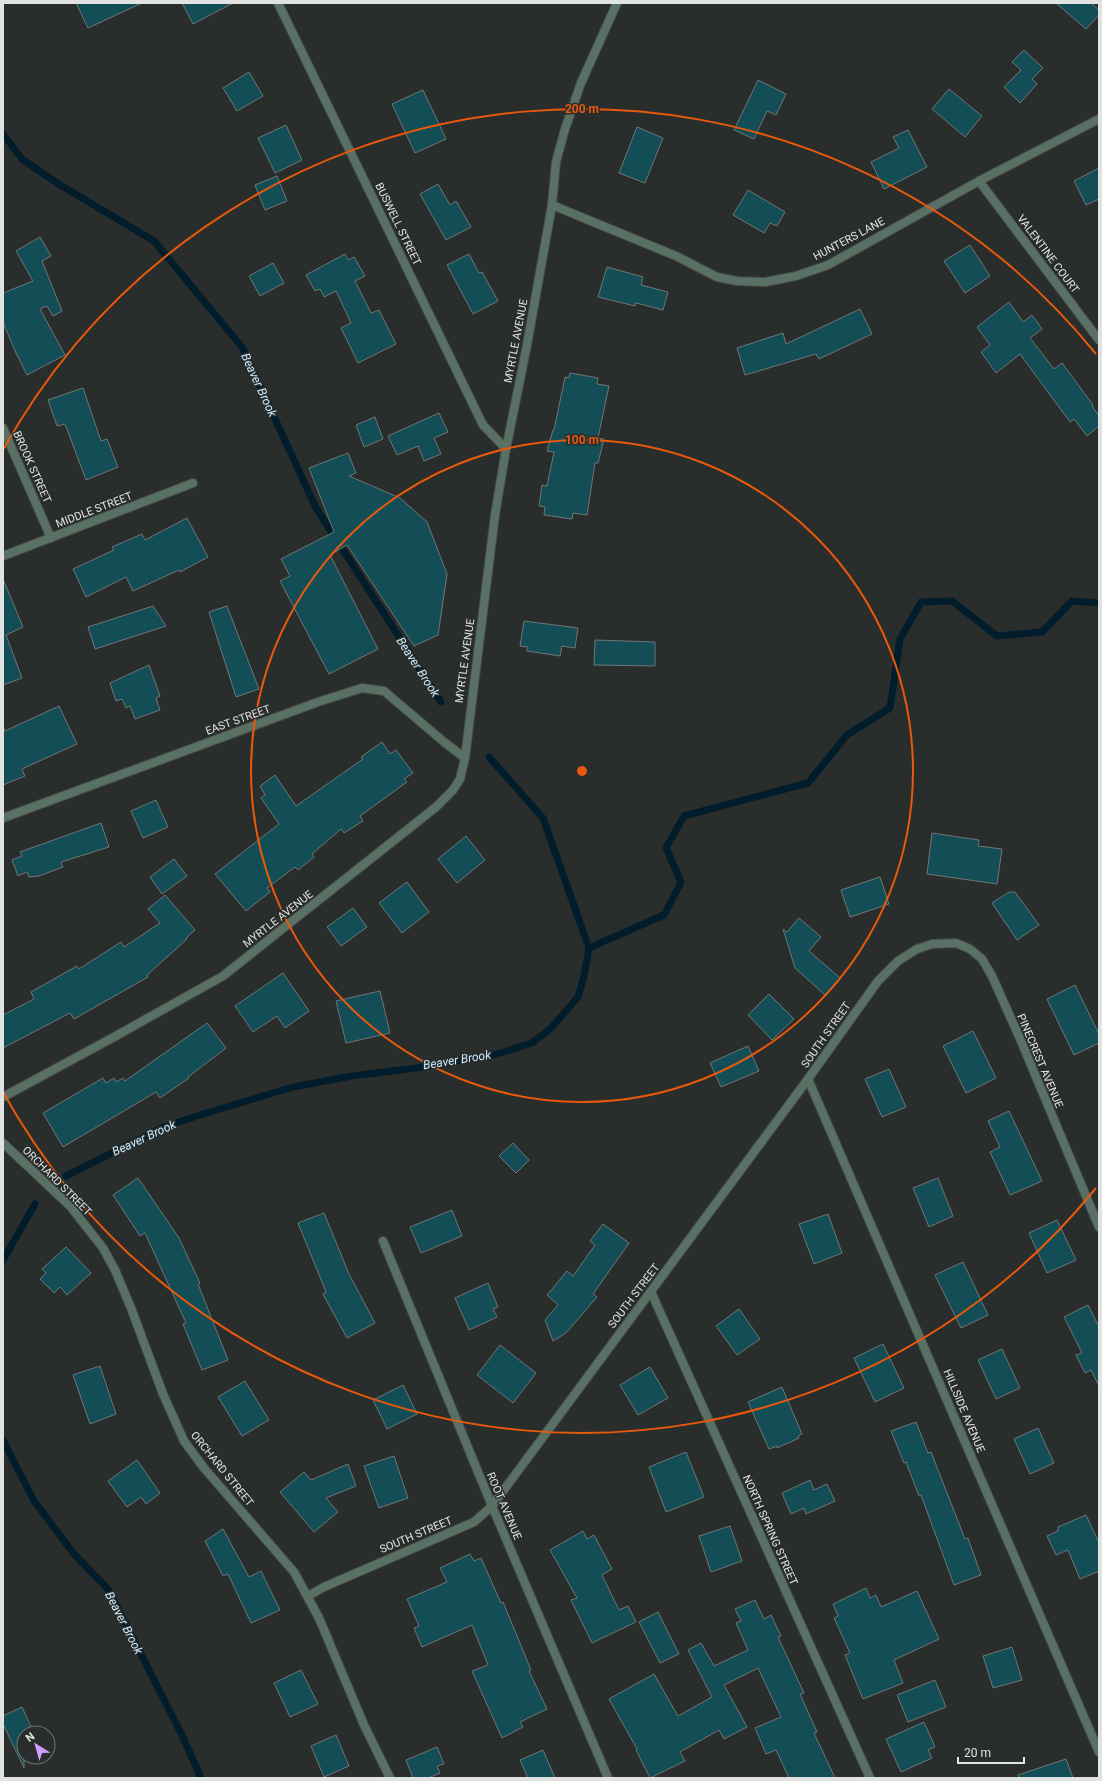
<svg xmlns="http://www.w3.org/2000/svg" width="1102" height="1781" font-family="Roboto,sans-serif">
<style>
.lines{fill:none;stroke-linecap:round;stroke-linejoin:round}
.stream{stroke:#011d2c;stroke-width:7}
.building{fill:#134e57;stroke:#717576}
.street-casing{stroke:#464a49;stroke-width:10}
.street{stroke:#597165;stroke-width:8}
.ring{fill:none;stroke:#e8590c;stroke-width:2}
.labels{text-anchor:middle;dominant-baseline:central;stroke-width:3;stroke-linejoin:round;paint-order:stroke}
.street-label{font-size:11px;fill:#e1e3e3;stroke:#292d2c}
.water-label{font-size:12px;font-style:italic;fill:#caeafd;stroke:#292d2c}
.centre{fill:#e8590c;stroke:#292d2c;stroke-width:2}
.ring-label{font-size:12px;text-anchor:middle;font-weight:bold;fill:#e8590c;stroke:#292d2c;stroke-width:3;stroke-linejoin:round;paint-order:stroke}
</style>
<rect width="100%" height="100%" fill="#292d2c"/>
<g class="lines">
<g class="stream">
<path d="M3,134L22,159L57,183L154,241L242,347L316,508L441,702"/>
<path d="M589,948L664,915L681,882L666,848L684,816L808,783L847,735L890,708L900,639L921,602L952,601L997,636L1042,632L1072,601L1099,603"/>
<path d="M66,1176L164,1127L203,1114L293,1087L352,1076L424,1067L497,1054L532,1043L551,1028L578,997L584,976L589,948L543,818L489,757"/>
<path d="M3,1260L35,1204"/>
<path d="M3,1440L34,1501L74,1554L108,1589L182,1735L201,1778"/>
</g>
</g>
<g class="building">
<path d="M76,3H142L88,28Z"/>
<path d="M182,3H233L193,24Z"/>
<path d="M1056,3H1091L1099,10V15L1086,29Z"/>
<path d="M1024,50L1043,68L1032,79L1037,84L1020,103L1004,87L1021,70L1012,62Z"/>
<path d="M249,72L263,96L237,111L223,88Z"/>
<path d="M758,80L786,94L776,115L767,111L754,139L734,130Z"/>
<path d="M949,89L982,116L965,137L932,109Z"/>
<path d="M423,90L446,139L415,153L392,104Z"/>
<path d="M286,125L302,160L275,173L258,138Z"/>
<path d="M637,127L663,138L645,183L619,173Z"/>
<path d="M908,130L927,167L884,189L871,162L899,148L893,137Z"/>
<path d="M1099,168V199L1086,205L1074,181Z"/>
<path d="M277,176L287,201L265,210L255,185Z"/>
<path d="M438,184L450,205L456,201L471,227L446,240L420,194Z"/>
<path d="M748,190L785,212L777,226L770,223L764,233L733,215Z"/>
<path d="M40,237L51,256L42,261L62,311L53,316L47,306L40,309L65,355L27,375L15,351L3,322V293L33,281L16,251Z"/>
<path d="M970,245L990,276L965,293L944,261Z"/>
<path d="M345,254L348,260L354,257L365,276L355,281L371,313L379,310L396,344L358,363L341,328L351,323L336,291L324,297L320,289L315,291L306,275Z"/>
<path d="M469,254L479,273L482,272L498,301L473,314L447,265Z"/>
<path d="M273,263L284,283L260,296L249,276Z"/>
<path d="M607,267L643,277L641,285L668,292L663,310L636,303L635,306L598,297Z"/>
<path d="M1009,302L1023,322L1032,315L1042,329L1030,338L1054,369L1062,363L1093,405L1092,406L1099,416V426L1087,436L1074,419L1070,422L1020,354L996,373L981,352L990,345L977,327Z"/>
<path d="M860,309L872,334L819,359L816,354L745,375L737,348L783,333L786,344Z"/>
<path d="M570,373L598,378L597,384L609,386L598,438L604,439L598,463H595L587,515L573,513L572,519L544,515L545,507L539,506L542,485L547,486L554,452L547,451L553,430H554L565,377L569,378Z"/>
<path d="M83,388L101,441L107,439L118,467L86,480L65,424L57,426L48,400Z"/>
<path d="M439,413L448,432L434,438L441,454L424,461L418,446L397,455L388,436Z"/>
<path d="M375,417L383,439L364,447L356,425Z"/>
<path d="M348,453L356,473L349,476L400,498L427,522L447,574L438,635L414,646L347,545L330,555L378,649L329,674L280,581L290,576L281,559L334,532L309,468Z"/>
<path d="M187,518L208,557L180,572L179,570L133,591L126,577L86,597L73,569L114,550L112,547L142,534L145,540Z"/>
<path d="M3,579L23,627L6,635L22,678L3,685Z"/>
<path d="M153,606L166,626L95,649L88,627Z"/>
<path d="M227,606L259,689L236,697L209,612Z"/>
<path d="M524,621L578,628L575,648L562,646L560,656L527,651V647L520,646Z"/>
<path d="M595,640L655,642V666L594,665Z"/>
<path d="M149,665L160,696L156,698L160,710L135,719L130,706L126,708L122,699L116,701L110,683Z"/>
<path d="M59,706L77,744L22,769L25,776L3,785V726L5,731Z"/>
<path d="M382,742L390,754L396,750L413,773L404,779L407,782L360,816L363,821L344,833L341,829L312,854L314,857L298,870L295,867L267,888L270,892L246,911L215,874L279,824L261,798L265,795L260,786L275,775L296,806L363,759L361,757Z"/>
<path d="M156,800L168,827L143,838L131,811Z"/>
<path d="M101,823L109,847L61,862L63,867L39,876L29,877L27,872L18,876L12,860L22,856L20,852Z"/>
<path d="M932,833L979,840L978,846L1002,849L997,884L927,874Z"/>
<path d="M466,836L485,860L457,883L438,859Z"/>
<path d="M174,859L187,876L162,894L150,877Z"/>
<path d="M880,877L889,904L850,917L841,890Z"/>
<path d="M407,882L429,912L402,933L379,903Z"/>
<path d="M1009,892H1015L1039,925L1017,940L992,903Z"/>
<path d="M165,895L195,930L186,938L187,939L147,975L148,977L74,1019L70,1013L3,1048V1015L34,999L31,992L77,966L79,969L121,942L124,947L160,923L148,909Z"/>
<path d="M353,908L367,927L341,946L327,927Z"/>
<path d="M799,918L821,937L809,951L840,978L825,995L795,968L783,929L787,932Z"/>
<path d="M283,973L309,1011L285,1028L277,1016L253,1032L235,1006Z"/>
<path d="M1075,985L1099,1034V1043L1074,1055L1047,999Z"/>
<path d="M380,991L390,1033L346,1043L336,1001Z"/>
<path d="M769,994L794,1019L772,1040L748,1015Z"/>
<path d="M207,1023L226,1048L188,1077L189,1078L160,1098L156,1092L63,1147L43,1113L103,1078L106,1083L114,1078L116,1082L123,1078L125,1081Z"/>
<path d="M973,1031L996,1078L966,1093L943,1046Z"/>
<path d="M748,1046L759,1071L721,1087L710,1063Z"/>
<path d="M889,1069L906,1107L882,1117L865,1079Z"/>
<path d="M1009,1111L1042,1181L1010,1195L990,1152L1000,1147L988,1121Z"/>
<path d="M513,1143L529,1160L516,1173L499,1156Z"/>
<path d="M138,1178L179,1238L200,1283L198,1284L228,1360L202,1370L183,1324L186,1323L145,1233L140,1236L113,1195Z"/>
<path d="M938,1178L953,1216L929,1227L913,1188Z"/>
<path d="M452,1210L462,1236L421,1253L410,1227Z"/>
<path d="M324,1213L349,1274L375,1323L347,1338L323,1294L326,1292L298,1223Z"/>
<path d="M828,1214L842,1253L814,1264L799,1224Z"/>
<path d="M1057,1220L1076,1260L1047,1273L1029,1233Z"/>
<path d="M603,1224L629,1243L593,1294L597,1297L566,1333L553,1341L545,1320L558,1305L547,1295L567,1271L573,1276L595,1245L590,1241Z"/>
<path d="M66,1247L91,1273L67,1295L60,1287L54,1293L40,1279L46,1273L42,1269Z"/>
<path d="M963,1262L988,1315L961,1328L935,1275Z"/>
<path d="M488,1283L498,1307L493,1309L497,1317L469,1330L455,1298Z"/>
<path d="M1088,1305L1099,1327V1386L1091,1370L1085,1373L1076,1355L1082,1353L1064,1317Z"/>
<path d="M739,1309L760,1339L737,1355L716,1326Z"/>
<path d="M883,1344L904,1388L875,1402L854,1358Z"/>
<path d="M500,1345L536,1373L513,1403L477,1375Z"/>
<path d="M1002,1349L1020,1388L996,1399L978,1360Z"/>
<path d="M100,1366L116,1414L90,1424L73,1375Z"/>
<path d="M650,1367L668,1398L638,1415L620,1385Z"/>
<path d="M245,1381L269,1420L242,1436L218,1397Z"/>
<path d="M403,1385L417,1414L387,1429L373,1400Z"/>
<path d="M782,1387L802,1434L798,1436L799,1438L777,1448V1446L769,1449L748,1402Z"/>
<path d="M916,1422L928,1453L931,1452L965,1539L968,1538L981,1575L954,1585L921,1495L919,1496L906,1462L904,1463L891,1431Z"/>
<path d="M1038,1428L1054,1463L1030,1474L1014,1439Z"/>
<path d="M686,1452L704,1497L666,1512L649,1467Z"/>
<path d="M394,1456L408,1498L379,1508L364,1466Z"/>
<path d="M137,1460L160,1493L146,1504L141,1497L127,1507L108,1481Z"/>
<path d="M348,1464L356,1486L326,1498L338,1512L314,1532L280,1492L304,1472L311,1480Z"/>
<path d="M810,1480L814,1490L827,1484L835,1501L806,1514L804,1508L791,1514L782,1493Z"/>
<path d="M1086,1515L1099,1543V1571L1080,1579L1068,1550L1056,1555L1047,1536L1058,1531V1527Z"/>
<path d="M730,1526L742,1561L711,1572L699,1536Z"/>
<path d="M223,1529L249,1577L261,1571L280,1610L251,1623L228,1574L223,1576L205,1541Z"/>
<path d="M583,1531L587,1539L594,1535L612,1569L602,1575L619,1610L628,1606L636,1622L592,1643L571,1600L577,1598L550,1550Z"/>
<path d="M470,1554L474,1561L481,1558L501,1603L503,1602L531,1670L529,1671L547,1709L520,1722L523,1727L502,1738L472,1671L488,1665L472,1625L422,1647L414,1628L419,1626L407,1599L447,1582L440,1568Z"/>
<path d="M866,1588L870,1598L876,1595L881,1607L917,1591L939,1639L894,1660L903,1683L863,1699L845,1655L850,1653L834,1618L838,1616L833,1604Z"/>
<path d="M755,1600L764,1619L771,1615L781,1636L778,1637L804,1693L800,1694L817,1732L814,1733L835,1778H789L776,1750L766,1754L755,1728L781,1717L758,1668L724,1685L747,1727L724,1739L719,1730L680,1752L685,1761L650,1778L636,1750L637,1749L609,1699L654,1674L678,1716L712,1697L688,1650L701,1643L714,1666L748,1650L736,1623L741,1621L735,1609Z"/>
<path d="M658,1612L679,1654L660,1663L639,1622Z"/>
<path d="M1012,1647L1022,1680L993,1688L983,1656Z"/>
<path d="M301,1670L318,1704L290,1717L274,1683Z"/>
<path d="M935,1680L946,1707L908,1722L897,1695Z"/>
<path d="M22,1707L34,1733H24V1768L3,1724V1716Z"/>
<path d="M924,1722L935,1747L928,1750L932,1758L901,1772L886,1739Z"/>
<path d="M336,1735L349,1766L324,1777L311,1746Z"/>
<path d="M437,1747L444,1764L437,1766L440,1773L428,1778H413L406,1760Z"/>
<path d="M543,1750L555,1778H528L520,1760Z"/>
<path d="M1066,1759L1073,1778H1019L1018,1775Z"/>
</g>
<g class="lines">
<g class="street-casing">
<g id="street">
<path d="M278,3L483,425L506,449"/>
<path d="M979,181L1099,340"/>
<path d="M552,205L676,256L717,277L737,281L765,282L796,276L828,265L979,181L1099,119"/>
<path d="M3,428L51,538"/>
<path d="M3,556L193,483"/>
<path d="M3,818L318,702L362,688L384,691L444,742L465,758"/>
<path d="M808,1079L1099,1752"/>
<path d="M3,1097L114,1037L223,976L436,807L453,790L460,779L465,758L495,515L506,449L527,345L552,205L556,162L565,129L581,83L617,3"/>
<path d="M3,1143L70,1206L103,1248L115,1270L131,1308L163,1394L184,1441L204,1468L294,1572L319,1618L364,1725L390,1778"/>
<path d="M383,1241L492,1506L608,1778"/>
<path d="M651,1292L870,1778"/>
<path d="M308,1596L324,1587L474,1522L492,1506L808,1079L878,981L898,961L917,949L932,944L956,943L970,949L982,959L992,976L1021,1041L1099,1227"/>
</g>
</g>
<use href="#street" class="street"/>
</g>
<g class="ring">
<circle cx="582" cy="771" r="331"/>
<path d="M1096 1188A662 662 0 0 1 3 1092M3 450A662 662 0 0 1 1096 354"/>
</g>
<g class="labels">
<g class="street-label">
<text transform="translate(398 224) rotate(64)">BUSWELL STREET</text>
<text transform="translate(849 239) rotate(-28)">HUNTERS LANE</text>
<text transform="translate(1048 254) rotate(53)">VALENTINE COURT</text>
<text transform="translate(516 341) rotate(-79)">MYRTLE AVENUE</text>
<text transform="translate(32 467) rotate(66)">BROOK STREET</text>
<text transform="translate(94 510) rotate(-21)">MIDDLE STREET</text>
<text transform="translate(465 661) rotate(-82)">MYRTLE AVENUE</text>
<text transform="translate(238 720) rotate(-20)">EAST STREET</text>
<text transform="translate(278 919) rotate(-38)">MYRTLE AVENUE</text>
<text transform="translate(826 1035) rotate(-55)">SOUTH STREET</text>
<text transform="translate(1040 1061) rotate(67)">PINECREST AVENUE</text>
<text transform="translate(57 1181) rotate(45)">ORCHARD STREET</text>
<text transform="translate(634 1296) rotate(-53)">SOUTH STREET</text>
<text transform="translate(964 1411) rotate(67)">HILLSIDE AVENUE</text>
<text transform="translate(222 1469) rotate(51)">ORCHARD STREET</text>
<text transform="translate(504 1506) rotate(67)">ROOT AVENUE</text>
<text transform="translate(770 1530) rotate(66)">NORTH SPRING STREET</text>
<text transform="translate(416 1535) rotate(-23)">SOUTH STREET</text>
</g>
<g class="water-label">
<text transform="translate(259 385) rotate(65)">Beaver Brook</text>
<text transform="translate(418 667) rotate(57)">Beaver Brook</text>
<text transform="translate(457 1060) rotate(-9)">Beaver Brook</text>
<text transform="translate(144 1138) rotate(-25)">Beaver Brook</text>
<text transform="translate(124 1623) rotate(63)">Beaver Brook</text>
</g>
</g>
<circle cx="582" cy="771" r="6" class="centre"/>
<g class="ring-label">
<text x="582" y="113">200 m</text>
<text x="582" y="444">100 m</text>
</g>
<rect width="1102" height="1781" fill="none" stroke="#e1e3e3" stroke-width="8"/>
<g transform="translate(36 1745) rotate(323)"><circle r="19" fill="#292d2c" stroke="#737675"/>
<path d="M0-3L7 15L0 10L-7 15Z" fill="#d29dfd"/>
<text y="-6" font-size="11" font-weight="bold" text-anchor="middle" fill="#e1e3e3">N</text>
</g>
<path d="M958 1757v6h66v-6" fill="none" stroke="#e1e3e3" stroke-width="2"/>
<text x="964" y="1757" font-size="12" fill="#e1e3e3" stroke="#292d2c" stroke-width="3" paint-order="stroke">20 m</text>
</svg>
